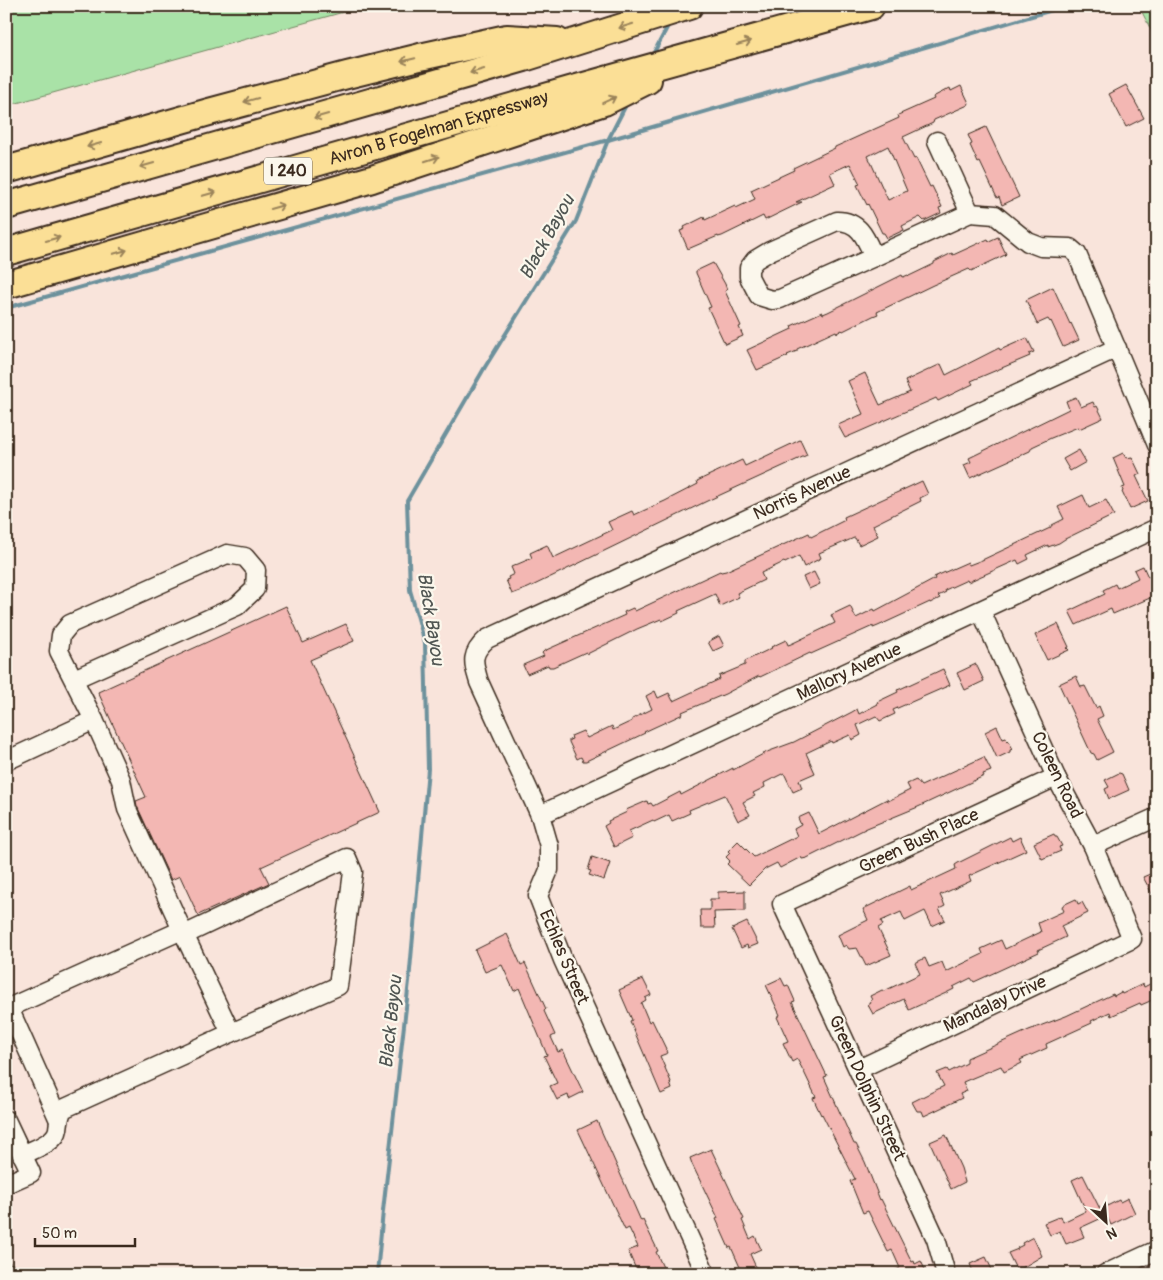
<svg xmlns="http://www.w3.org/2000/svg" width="1163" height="1280" font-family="Pangolin,sans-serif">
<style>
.green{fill:#a9e2a7;stroke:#728662}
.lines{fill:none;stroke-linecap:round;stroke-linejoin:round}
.stream{stroke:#6d919c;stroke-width:4}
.building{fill:#f3b7b3;stroke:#3b2a1e;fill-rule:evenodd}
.minor-casing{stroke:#3b2a1e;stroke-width:21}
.highway-casing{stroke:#3b2a1e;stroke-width:30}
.minor{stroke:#fbf7ec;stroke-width:18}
.highway{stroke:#fbdf96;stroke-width:26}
.oneway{stroke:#9b845a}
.labels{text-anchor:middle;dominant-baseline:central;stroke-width:4.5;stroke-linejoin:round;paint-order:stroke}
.shield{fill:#fbf7ec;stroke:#75685c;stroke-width:1}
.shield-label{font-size:16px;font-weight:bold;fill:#3b2a1e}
.street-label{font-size:18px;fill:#3b2a1e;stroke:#fbf7ec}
.water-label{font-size:19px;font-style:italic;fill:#505552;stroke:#fbf7ec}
</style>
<rect width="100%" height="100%" fill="#f9e4db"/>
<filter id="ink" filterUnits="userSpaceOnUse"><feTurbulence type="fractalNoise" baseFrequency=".02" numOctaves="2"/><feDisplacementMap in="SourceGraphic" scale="10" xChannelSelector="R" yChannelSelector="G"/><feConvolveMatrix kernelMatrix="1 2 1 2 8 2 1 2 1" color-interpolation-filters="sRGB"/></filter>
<g filter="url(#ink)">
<g class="green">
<path d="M6,6H365L6,106Z"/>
<path d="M1139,6H1157V42Z"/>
</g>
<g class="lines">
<g class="stream">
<path d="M651,58L669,24"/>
<path d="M6,308L608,140L1066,6"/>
<path d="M377,1274L383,1211L409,981L428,769L425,643L410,590L407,501L485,367L576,221L608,140L628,101"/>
</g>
</g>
<g class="building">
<path d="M1126,85L1144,118L1126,127L1109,94Z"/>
<path d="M961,86L969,103L968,105L934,120L933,123L903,137L914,159L916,158L930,187L932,186L942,207L939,208L941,213L924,221L920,217L902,226L904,230L887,238L884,233H882L868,204L867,205L857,185L860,184L850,164L830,173L835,184L796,202H802L765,220L763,216L722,236L718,237V236L688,249L680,231L685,229L684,227L704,217L705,220L735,206L736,208L755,199L751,190L794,170L793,168L835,148V147L899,118L898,115L934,99L933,97L950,88L951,91ZM888,146L907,191L888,200L868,156Z"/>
<path d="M986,127L1019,197L1002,205L999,197L997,198L980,162L978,163L970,145L972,144L968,135Z"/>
<path d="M998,237L1006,254L1005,255L971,271L969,269L933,285L877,312L878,314L873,316L843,331L842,330L837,333L836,331L797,349V351L787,355L788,356L757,370L747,350L792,329L791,326L822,312L823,314L828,312L902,275L903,277L908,275L909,276L934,264V262L952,253L953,255L988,239L989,241Z"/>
<path d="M713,263L725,284L727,290L725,291L741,326L739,327L743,336L725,344L708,308L711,307L696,273V271Z"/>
<path d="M1053,287L1070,324L1071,323L1079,340L1063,347L1051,321L1050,322L1048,319L1037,324L1026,300Z"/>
<path d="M1027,338L1034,352L1029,354L1030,356L971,381L973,384L938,401L936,398L934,399L845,438L838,425L863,414L848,381L865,373L880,405L910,392L905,381L941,364L946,375L999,348L1000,350Z"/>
<path d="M1076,397L1081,407L1093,402L1095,407L1097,406L1103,418L1079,429L1078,427L1051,438L1032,447L1030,451L970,478L964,465L971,462L969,458L1069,409L1066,401Z"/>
<path d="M800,440L807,455L707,501L528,588L512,594L506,580L509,579L508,577L514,574L511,567L532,558L530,553L547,545L553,558L612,530L608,522L632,511L634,515L665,501L698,484L697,481L742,460L745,466Z"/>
<path d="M1079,450L1086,462L1070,471L1063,459Z"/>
<path d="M1123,453L1126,458L1132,457L1140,474L1136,476L1148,501L1130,509L1122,492L1123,491L1122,488L1125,487L1113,458Z"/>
<path d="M922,481L928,494L920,498L921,501L873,525L878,536L859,545L855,538H854L819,553L821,558L804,567L799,556L785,563L784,562L761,573L764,580L737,593L739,597L720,606L715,594L678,611L679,613L662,621L661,619L637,629L587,654L586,652L553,667H549L548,665L527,674L523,665L544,656L542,653L544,651L625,615L624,612L633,608L635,611L720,571L721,572L726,571L809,533L811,537L845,520L844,517Z"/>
<path d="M1083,495L1089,508L1106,500L1114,515L1065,539L1059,543L1048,547V545L1027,555L1029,559L1019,564L1017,560L968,582L967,580L945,590L946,592L938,596L940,598L930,603V602L878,626L873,628V626L813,653L811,654L810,653L760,677L759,676L725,694L682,712L683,714L644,732L645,733L586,761H583L581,757L577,759L569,742V740L572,739L571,736L583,731L587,738L612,726L613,730L632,721V719L652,709L646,696L655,691L658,698L669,693L673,701L720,679L719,676L745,665V661L772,648L771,647L786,640L788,645L791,644L835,623L831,615L850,606L856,618L874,609L875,611L935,579L934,577L968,562L969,565L982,560L1050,528L1052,525L1064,519L1058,507Z"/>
<path d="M1143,566L1148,577L1157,573V595L1113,614L1111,609L1076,625L1069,611L1105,594L1103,590L1115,584L1117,588L1138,578L1134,570Z"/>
<path d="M814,572L820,584L809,589L803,577Z"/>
<path d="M286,606L303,643L346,624L354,641L310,660L380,812L261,867L269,883L198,915L180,876L171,880L137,806L136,801L146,797L98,692Z"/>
<path d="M1058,624L1069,647L1067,648L1069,650L1047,660L1035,635Z"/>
<path d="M719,636L724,646L713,651L708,642Z"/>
<path d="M976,664L984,681L965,690L957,673Z"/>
<path d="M943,669L950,685L893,710L895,714L880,721L876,716L857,725L861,735L852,740L850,735L832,743L831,741L806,753L815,773L799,780L802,788L793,792L784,773L764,783L765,787L753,793L755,796L743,802L750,815L738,821L725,795L689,810L690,813L672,821L669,815L654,822L653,820L629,831L632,838L614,847L604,826L609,823L608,821L627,812L626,810L647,801L648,804L651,803L653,806L680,792L681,795L733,768V770L767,752L794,742L852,712L857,709L859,714L878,704L877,702L898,692L897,690L900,689Z"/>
<path d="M1076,676L1081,687L1085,686L1096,708L1099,706L1103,716L1097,719L1113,752L1097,760L1094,754L1091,753L1059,684Z"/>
<path d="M997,726L1003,739L1006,738L1007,741L1008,740L1013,749L1010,750V752L997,758L985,732Z"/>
<path d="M984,757L991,771L983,774L984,776L918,807L867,828L807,858L802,859L801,857L780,868L777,863L765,869L749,885L727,864L730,861L726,857L730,853L728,851L738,841L754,857L797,836L794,829L801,825L798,818L809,813L819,834L887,799L888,801L910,790L907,784L916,780L921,786Z"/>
<path d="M1119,773L1122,774L1129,790L1109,799L1105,789L1109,787L1105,780Z"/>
<path d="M1054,834L1055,837H1057L1062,846L1059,847L1061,851L1042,859L1034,843Z"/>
<path d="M1010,837L1012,841L1020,837L1026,850L969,876L971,881L940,895L945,906L939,909L945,920L932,926L925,911L905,921L901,912L881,921L883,925L878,928L891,955L866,966L857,948L849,949L846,945L843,947L838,935L868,920L863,909L910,886L911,890L956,869L955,865L958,863Z"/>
<path d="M592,857L610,863L604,880L589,875L591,871L588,870Z"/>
<path d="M1157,871V903L1143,877Z"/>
<path d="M745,891V911L714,912L715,928H701L700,910H710V899H718V892Z"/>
<path d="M1076,899L1078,904L1082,902L1088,913L1061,926L1066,937L1038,950L1039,952L974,982L971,978L953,987L954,989L946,993L911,1009L909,1010L904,999L873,1014L868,1005L871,1003L870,1001L872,1000L870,996L882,990L884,991L920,974L915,963L925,958L929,967L942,962L946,972L983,954L981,949L1001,940L1005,949L1041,932L1038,923L1064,911L1062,907L1063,905Z"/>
<path d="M747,922L758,944L748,948L747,945L741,948L732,929Z"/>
<path d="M507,934L521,965L525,963L546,1009L544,1011L555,1035L551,1037L558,1052L563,1050L583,1092L569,1099L568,1095L557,1100L550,1086L557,1083L544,1056L547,1055L519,988L514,991L502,965L485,972L475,950Z"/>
<path d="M781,978L785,986L788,985L795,1001L792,1002L827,1076L824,1077L854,1144H856L865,1162L880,1200L881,1199L912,1262L914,1261L915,1264L921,1261L927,1274H888L900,1268L892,1250L888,1252L868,1211L863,1213L850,1181L855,1179L822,1114L821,1115L813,1098L816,1097L804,1072L797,1059L792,1062L783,1043L788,1041L777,1017L780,1015L766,985Z"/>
<path d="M643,979L651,995L645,998L646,1000L641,1003L649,1022L652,1020L668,1053L660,1056L671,1082L670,1083L672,1089L661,1094L630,1021L632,1020L619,990Z"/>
<path d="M1152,983L1157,992V998L1141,1005L1140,1003L1111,1016L1110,1012L1091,1021L1092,1023L1046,1044L1047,1048L1020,1060L1022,1063L1004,1072L1001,1066L963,1082L967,1091L960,1094L962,1098L924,1116L922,1111H917L912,1102L944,1086L937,1073L947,1069L949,1072L967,1063V1058L1029,1030L1066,1016L1113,994L1114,996L1121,992L1122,994L1143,984L1144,987Z"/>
<path d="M597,1121L641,1221L643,1220L658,1251L656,1252L666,1274H638L628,1251L638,1247L629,1228L625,1230L578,1130Z"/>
<path d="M946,1135L961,1168L965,1182L951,1189L930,1142Z"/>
<path d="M711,1149L744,1219L742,1220L750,1239L755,1236L761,1249L750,1254L759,1274H743L731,1247L729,1248L716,1219L718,1218L692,1164L690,1158Z"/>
<path d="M1083,1175L1104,1217L1080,1228L1084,1237L1066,1244L1060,1231L1050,1235L1044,1223L1061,1216L1063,1222L1086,1211L1072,1180Z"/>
<path d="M1128,1198L1135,1213L1111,1225L1103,1208L1119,1200L1120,1202Z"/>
<path d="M1033,1237L1042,1256L1022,1268L1016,1269L1008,1253L1018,1249L1017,1248L1023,1245L1022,1243Z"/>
<path d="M986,1257L994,1274H974L970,1264Z"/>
</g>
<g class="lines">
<g class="minor-casing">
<g id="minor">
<path d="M937,141L970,213L995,215L1028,242L1041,247L1070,248L1077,254L1157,445"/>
<path d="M837,221C860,221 866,239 874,257L780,299L772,300L759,296L749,277V268L755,260L770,251Z"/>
<path d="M874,257L970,213"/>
<path d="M6,761L94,720"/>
<path d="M540,815L1157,528"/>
<path d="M1093,846L1157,817"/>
<path d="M184,935L347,858L353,872L338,986L231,1033"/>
<path d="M9,1008L58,1118"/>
<path d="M6,1009L182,930L127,809L121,780L94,720L59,651L61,635L70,624L227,554L245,557L256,570L255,589L237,606L74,679"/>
<path d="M859,1069L1132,939L1093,846L1056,777L981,611"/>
<path d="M6,1120L31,1173L6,1184"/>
<path d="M22,1155C34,1149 56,1143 58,1129C59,1121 59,1117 63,1109L231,1033L182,930"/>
<path d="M6,1272L7,1274"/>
<path d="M706,1274L563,960L538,896L549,870V846L540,815L479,682C473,662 470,654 487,639L1117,348"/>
<path d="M946,1274L936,1239L782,904L1056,777"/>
<path d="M1105,1274L1157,1250"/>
</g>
</g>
<g class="highway-casing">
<g id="highway">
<path d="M6,170L209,112L347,75L420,57L507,38L557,41"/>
<path d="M6,206L524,58L689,6"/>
<path id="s1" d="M6,252L570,90L871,6"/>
<path d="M6,285L372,179L604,102L648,80"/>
</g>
</g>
<use href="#minor" class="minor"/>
<use href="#highway" class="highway"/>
</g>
<defs><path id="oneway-shaft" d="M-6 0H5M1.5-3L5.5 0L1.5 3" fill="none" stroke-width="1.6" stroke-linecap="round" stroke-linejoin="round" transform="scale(1.25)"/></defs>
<g class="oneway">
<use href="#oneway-shaft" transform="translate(626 26) rotate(163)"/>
<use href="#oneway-shaft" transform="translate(744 43) rotate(-16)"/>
<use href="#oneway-shaft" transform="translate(408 60) rotate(166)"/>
<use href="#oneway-shaft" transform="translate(477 71) rotate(164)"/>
<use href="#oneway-shaft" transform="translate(251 100) rotate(165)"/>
<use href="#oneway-shaft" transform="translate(609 100) rotate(-25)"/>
<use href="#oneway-shaft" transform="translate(321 116) rotate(164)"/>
<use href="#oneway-shaft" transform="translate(94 145) rotate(164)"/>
<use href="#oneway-shaft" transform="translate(432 159) rotate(-18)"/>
<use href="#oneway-shaft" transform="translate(147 165) rotate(164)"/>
<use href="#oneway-shaft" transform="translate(209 194) rotate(-16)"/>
<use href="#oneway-shaft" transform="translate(277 207) rotate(-16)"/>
<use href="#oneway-shaft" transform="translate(53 239) rotate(-16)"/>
<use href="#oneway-shaft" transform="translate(120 252) rotate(-16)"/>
</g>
</g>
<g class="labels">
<rect class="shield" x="264" y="157.5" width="48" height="27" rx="4"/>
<g class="shield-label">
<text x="288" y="171">I 240</text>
</g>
<g class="street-label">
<text stroke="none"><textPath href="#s1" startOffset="450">Avron B Fogelman Expressway</textPath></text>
<text transform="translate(802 493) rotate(-25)">Norris Avenue</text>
<text transform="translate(849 672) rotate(-25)">Mallory Avenue</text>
<text transform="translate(1057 775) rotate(64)">Coleen Road</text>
<text transform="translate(919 841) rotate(-25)">Green Bush Place</text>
<text transform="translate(564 957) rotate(67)">Echles Street</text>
<text transform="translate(995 1004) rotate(-25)">Mandalay Drive</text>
<text transform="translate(867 1088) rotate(65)">Green Dolphin Street</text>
</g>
<g class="water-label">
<text transform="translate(547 237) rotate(-61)">Black Bayou</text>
<text transform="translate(431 619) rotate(81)">Black Bayou</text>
<text transform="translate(391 1022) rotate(-84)">Black Bayou</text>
</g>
</g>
<rect width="1163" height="1280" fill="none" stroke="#fbf7ec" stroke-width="25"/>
<rect x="12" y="12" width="1138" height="1255" fill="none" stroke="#3b2a1e" stroke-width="2" filter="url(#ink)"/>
<g transform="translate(1106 1222) rotate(154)" stroke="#fbf7ec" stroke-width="4" paint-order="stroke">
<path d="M0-4L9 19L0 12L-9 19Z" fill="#3b2a1e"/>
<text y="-8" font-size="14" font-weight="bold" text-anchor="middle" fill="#3b2a1e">N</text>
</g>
<path d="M35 1238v8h100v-8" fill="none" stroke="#3b2a1e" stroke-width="2.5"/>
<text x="42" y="1238" font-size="15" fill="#3b2a1e" stroke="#fbf7ec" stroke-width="4" paint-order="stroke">50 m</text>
</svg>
